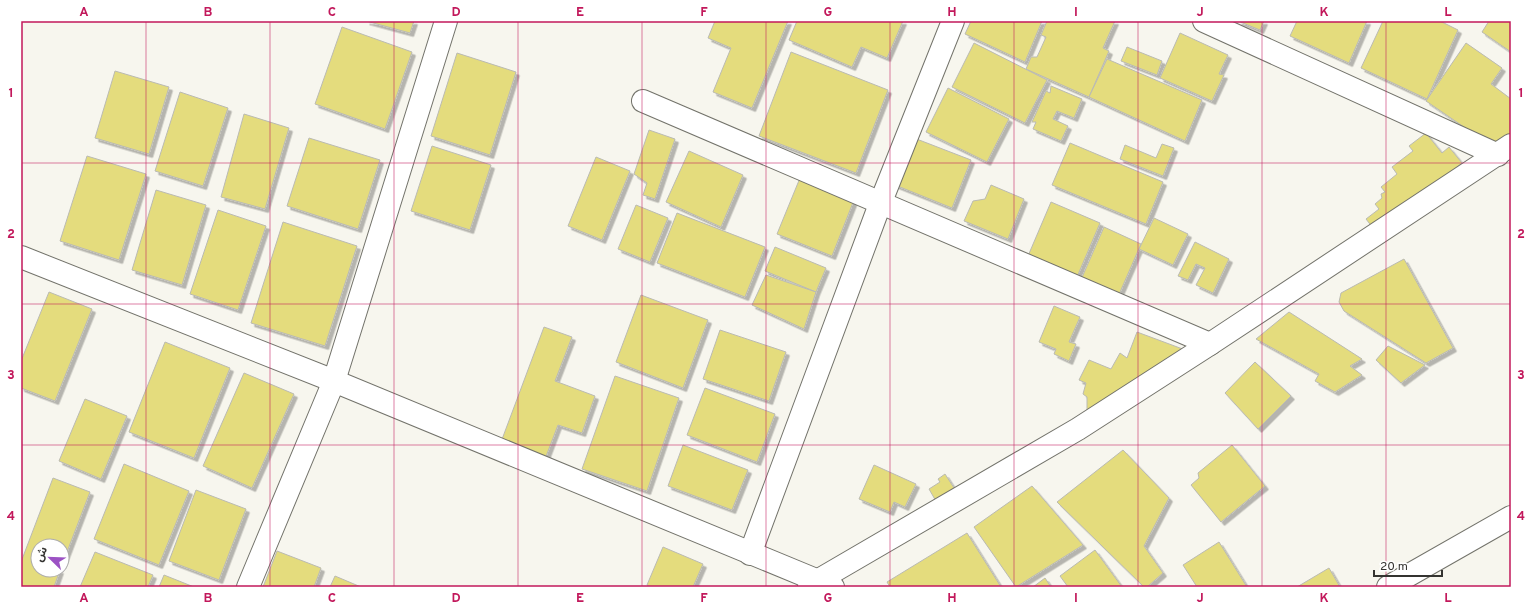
<svg xmlns="http://www.w3.org/2000/svg" width="1532" height="608" font-family="Overpass,'Noto Sans Arabic',sans-serif">
<style>
.building{fill:#e4dc7d;stroke:#babab2;filter:url(#shadow)}
.lines{fill:none;stroke-linecap:round;stroke-linejoin:round}
.minor-casing{stroke:#73736b;stroke-width:24}
.minor{stroke:#fff;stroke-width:22}
.grid{fill:none;stroke:#c2185b;stroke-width:1;stroke-opacity:0.55}
.neatline{fill:none;stroke:#c2185b;stroke-width:1.5}
.grid-label{font-size:13px;text-anchor:middle;font-weight:bold;fill:#c2185b}
</style>
<defs>
<filter id="shadow"><feDropShadow dx="3.5" dy="3.5" stdDeviation="0" flood-color="#0004"/></filter>
</defs>
<rect width="100%" height="100%" fill="#f7f6ee"/>
<g class="building">
<path d="M366,21H414L410,33Z"/>
<path d="M715,21H788L752,108L713,92L731,48L708,38Z"/>
<path d="M797,21H903L887,58L861,47L852,67L789,40Z"/>
<path d="M971,21H1042L1025,62L965,34Z"/>
<path d="M1047,21H1115L1103,48L1109,51L1089,97L1026,69L1031,57H1037L1046,37L1041,35Z"/>
<path d="M1238,21H1264L1260,30Z"/>
<path d="M1297,21H1367L1349,63L1290,36Z"/>
<path d="M1383,21H1440L1458,30L1427,99L1361,68Z"/>
<path d="M1489,21H1511V52L1482,32Z"/>
<path d="M342,27L412,52L385,129L315,104Z"/>
<path d="M1180,33L1228,55L1219,74L1224,75L1212,101L1160,78Z"/>
<path d="M974,43L1047,80L1025,123L952,87Z"/>
<path d="M1466,43L1502,68L1491,84L1511,99V140L1502,153L1426,101Z"/>
<path d="M1127,47L1162,61L1157,75L1121,61Z"/>
<path d="M791,52L888,90L856,173L759,136Z"/>
<path d="M457,53L516,72L490,155L431,136Z"/>
<path d="M1107,59L1202,100L1185,141L1089,97Z"/>
<path d="M115,71L169,87L149,154L95,138Z"/>
<path d="M1051,86L1082,99L1074,118L1057,111L1053,119L1068,126L1061,141L1033,129L1036,122H1032L1046,91L1050,93Z"/>
<path d="M948,88L1009,119L987,162L926,132Z"/>
<path d="M180,92L228,108L203,186L155,171Z"/>
<path d="M244,114L289,128L265,209L221,197Z"/>
<path d="M649,130L675,139L655,199L643,195L647,183L634,174Z"/>
<path d="M1426,133L1442,153L1449,147L1462,163L1376,232L1366,219L1379,209L1375,204L1382,198L1381,194L1385,192L1381,187L1397,174L1392,167L1413,151L1409,146Z"/>
<path d="M309,138L380,160L358,229L287,206Z"/>
<path d="M914,138L971,160L952,208L895,185Z"/>
<path d="M1070,143L1163,182L1146,224L1052,185Z"/>
<path d="M1162,144L1174,148L1163,176L1120,159L1125,145L1156,158Z"/>
<path d="M432,146L491,165L470,230L411,211Z"/>
<path d="M689,151L743,175L721,227L666,202Z"/>
<path d="M87,156L146,174L119,260L60,241Z"/>
<path d="M596,157L630,171L602,240L568,226Z"/>
<path d="M800,178L854,200L832,256L777,234Z"/>
<path d="M991,185L1024,199L1008,239L964,221L973,201L985,199Z"/>
<path d="M156,190L206,205L182,285L132,270Z"/>
<path d="M1051,202L1100,223L1077,277L1028,256Z"/>
<path d="M636,205L668,218L650,262L618,249Z"/>
<path d="M218,210L266,226L238,310L190,294Z"/>
<path d="M677,213L765,247L745,297L657,263Z"/>
<path d="M1154,218L1188,234L1173,265L1139,249Z"/>
<path d="M283,222L357,246L325,346L251,323Z"/>
<path d="M1104,227L1141,244L1117,299L1080,282Z"/>
<path d="M1195,242L1229,259L1213,293L1196,285L1205,268L1196,264L1188,280L1178,276Z"/>
<path d="M775,247L826,268L816,292L765,271Z"/>
<path d="M1404,259L1453,348L1426,363L1344,311L1339,302L1341,293Z"/>
<path d="M766,275L816,292L804,329L752,305Z"/>
<path d="M49,292L92,309L55,401L21,388V361Z"/>
<path d="M641,295L708,320L683,388L616,362Z"/>
<path d="M1054,306L1080,317L1069,342L1076,344L1069,361L1054,354L1056,349L1039,342Z"/>
<path d="M1289,312L1362,359L1350,366L1362,375L1335,392L1315,381L1319,374L1256,339Z"/>
<path d="M544,327L572,337L555,381L595,396L582,433L558,425L545,459L501,442Z"/>
<path d="M720,330L786,352L769,401L703,379Z"/>
<path d="M1137,332L1188,351L1087,415V397L1083,394L1086,383L1079,380L1089,360L1111,369L1120,353L1127,358Z"/>
<path d="M165,342L230,368L194,458L129,432Z"/>
<path d="M1388,346L1425,365L1401,383L1376,360Z"/>
<path d="M1255,362L1291,396L1258,429L1225,393Z"/>
<path d="M244,373L294,394L252,488L203,466Z"/>
<path d="M615,376L679,398L647,491L582,469Z"/>
<path d="M705,388L775,414L757,462L687,435Z"/>
<path d="M85,399L127,416L101,479L59,461Z"/>
<path d="M683,445L748,470L732,510L668,486Z"/>
<path d="M1232,445L1265,486L1221,522L1191,485L1199,478L1198,473Z"/>
<path d="M1123,450L1169,498L1144,546L1163,573L1147,587H1144L1057,502Z"/>
<path d="M124,464L189,491L159,565L94,539Z"/>
<path d="M874,465L916,484L905,507L894,502L890,512L859,499Z"/>
<path d="M945,474L956,491L937,503L929,489L940,482L938,479Z"/>
<path d="M53,478L90,492L62,565V546H38V570H60L54,587H21V562Z"/>
<path d="M1032,486L1083,545L1016,587L974,527Z"/>
<path d="M196,490L246,509L219,580L169,561Z"/>
<path d="M967,533L1001,587H890L887,582Z"/>
<path d="M1219,542L1247,587H1197L1183,565Z"/>
<path d="M663,547L703,564L693,587H651L647,585Z"/>
<path d="M1095,550L1122,587H1068L1060,576Z"/>
<path d="M277,551L321,568L314,587H263Z"/>
<path d="M95,552L153,575L148,587H80Z"/>
<path d="M1329,568L1340,587H1297Z"/>
<path d="M164,575L194,587H159Z"/>
<path d="M335,576L361,587H330Z"/>
<path d="M1045,578L1051,587H1033Z"/>
</g>
<g class="lines">
<g class="minor-casing">
<g id="minor">
<path d="M1204,21L1498,155"/>
<path d="M643,101L1210,344"/>
<path d="M21,257L334,381L833,587"/>
<path d="M750,554L880,204L953,21"/>
<path d="M248,587L334,381L446,21"/>
<path d="M809,587L817,581L1078,429L1210,344L1511,145"/>
<path d="M1388,587L1511,517"/>
</g>
</g>
<use href="#minor" class="minor"/>
</g>
<path class="grid" d="M146,21V587M270,21V587M394,21V587M518,21V587M642,21V587M766,21V587M890,21V587M1014,21V587M1138,21V587M1262,21V587M1386,21V587M21,163H1511M21,304H1511M21,445H1511"/>
<rect width="1532" height="608" fill="none" stroke="#ffffff" stroke-width="44"/>
<g transform="translate(50 558) rotate(293)"><circle r="19" fill="#ffffff" stroke="#aeadac"/>
<path d="M0-3L7 15L0 10L-7 15Z" fill="#9c52c4"/>
<text y="-6" font-size="11" font-weight="bold" text-anchor="middle" fill="#343330">ش</text>
</g>
<path d="M1374 570v6h68v-6" fill="none" stroke="#343330" stroke-width="2"/>
<text x="1380" y="570" font-size="12" fill="#343330" stroke="#ffffff" stroke-width="3" paint-order="stroke">20 m</text>
<rect x="22" y="22" width="1488" height="564" class="neatline"/>
<g class="grid-label">
<text x="84" y="16">A</text>
<text x="208" y="16">B</text>
<text x="332" y="16">C</text>
<text x="456" y="16">D</text>
<text x="580" y="16">E</text>
<text x="704" y="16">F</text>
<text x="828" y="16">G</text>
<text x="952" y="16">H</text>
<text x="1076" y="16">I</text>
<text x="1200" y="16">J</text>
<text x="1324" y="16">K</text>
<text x="1448" y="16">L</text>
<text x="11" y="97">1</text>
<text x="1521" y="97">1</text>
<text x="11" y="238">2</text>
<text x="1521" y="238">2</text>
<text x="11" y="379">3</text>
<text x="1521" y="379">3</text>
<text x="11" y="520">4</text>
<text x="1521" y="520">4</text>
<text x="84" y="602">A</text>
<text x="208" y="602">B</text>
<text x="332" y="602">C</text>
<text x="456" y="602">D</text>
<text x="580" y="602">E</text>
<text x="704" y="602">F</text>
<text x="828" y="602">G</text>
<text x="952" y="602">H</text>
<text x="1076" y="602">I</text>
<text x="1200" y="602">J</text>
<text x="1324" y="602">K</text>
<text x="1448" y="602">L</text>
</g>
</svg>
